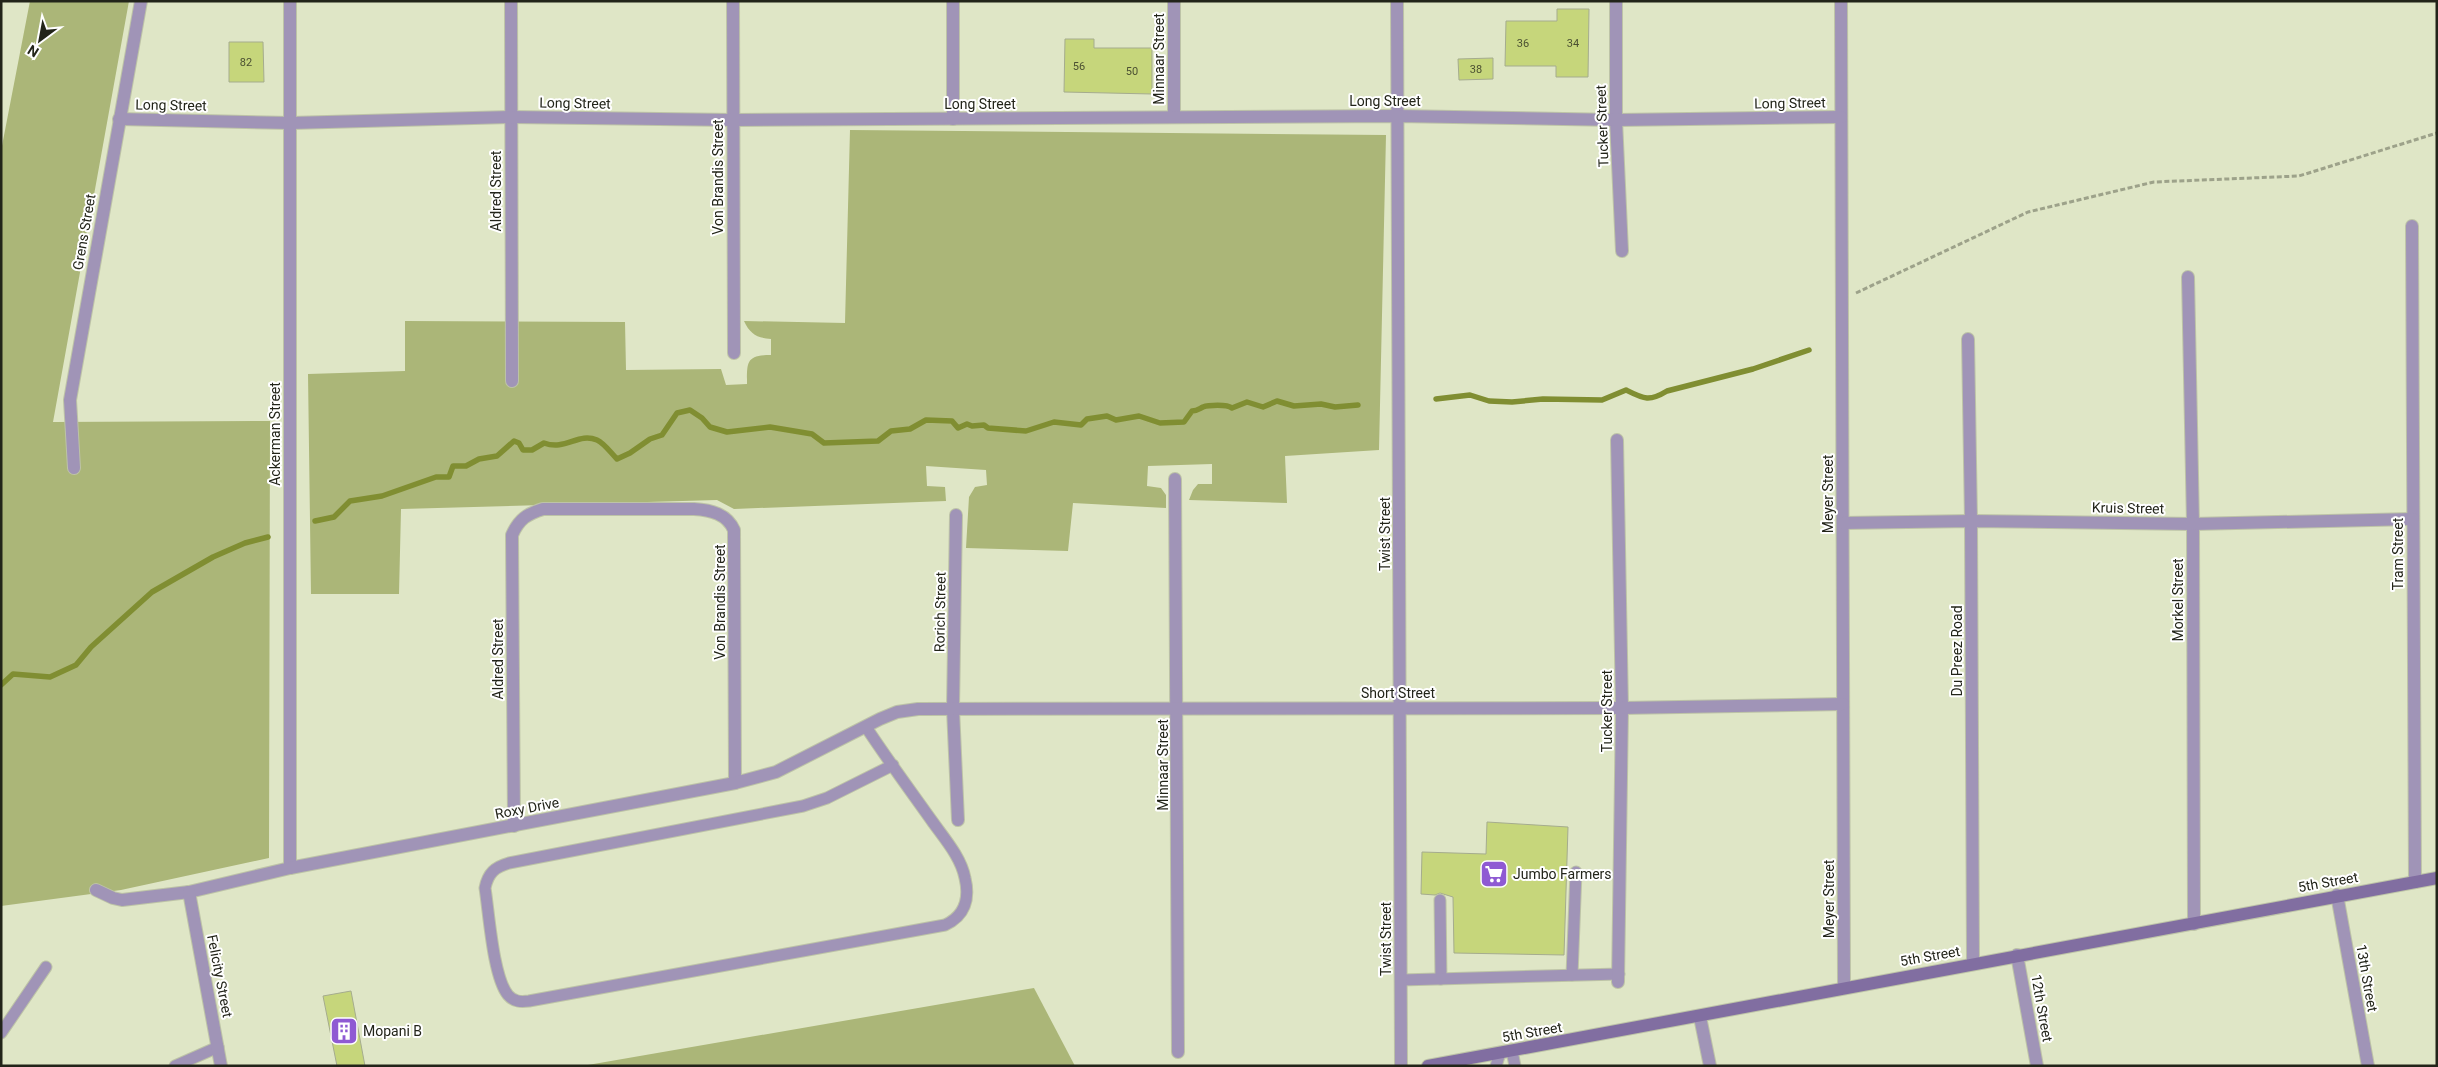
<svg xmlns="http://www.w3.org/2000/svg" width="2438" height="1067" font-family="Roboto,sans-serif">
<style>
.green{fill:#abb678}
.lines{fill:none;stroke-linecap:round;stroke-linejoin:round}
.stream{stroke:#808e32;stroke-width:5.5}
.building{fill:#c6d67b;stroke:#a5ac8e}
.lane-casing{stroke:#bdc3a7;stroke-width:13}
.street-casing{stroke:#bdc3a7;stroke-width:14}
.secondary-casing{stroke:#bdc3a7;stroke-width:14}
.path{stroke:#9da28a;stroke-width:3;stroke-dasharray:5 2.5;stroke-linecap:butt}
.lane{stroke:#a094b7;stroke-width:11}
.street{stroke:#a094b7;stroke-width:12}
.secondary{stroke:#816ea1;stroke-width:12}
.labels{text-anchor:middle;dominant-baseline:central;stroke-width:4;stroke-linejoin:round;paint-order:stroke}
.number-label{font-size:11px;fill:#4b5032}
.street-label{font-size:14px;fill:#222419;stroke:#fff}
.poi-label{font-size:14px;fill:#222419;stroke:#fff;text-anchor:start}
</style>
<rect width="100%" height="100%" fill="#dfe6c6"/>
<g class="green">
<path d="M30,1H129L53,422L270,421L269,858L121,890L1,906V151Z"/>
<path d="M850,130L1386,135L1379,450L1285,456L1287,503L1189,500L1193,490L1198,484H1212V464L1148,466L1147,486L1161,488L1166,495V508L1073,503L1068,551L966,548L969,497L975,487L987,485L986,470L926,466L927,486L945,487L946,501L734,509L717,500L401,509L399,594H311L308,374L405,371V321L625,322L626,370L721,369L726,385L747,384C747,362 746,355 771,355V339C757,338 750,334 744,321L845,323Z"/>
<path d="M1034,988L1075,1066H582Z"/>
</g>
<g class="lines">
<g class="stream">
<path d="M1436,399L1470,395L1489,401L1512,402L1543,399L1602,400L1626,390C1644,399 1649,402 1667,391L1753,369L1809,350"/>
<path d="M315,521L334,517L350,501L382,496L436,477H449L453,466H466L479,459L497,456L514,441L519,443L523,450H532L544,443C566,451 578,432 597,440C604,443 611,453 617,459L630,453L650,439L662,435L677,413L690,410L702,418L710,427L727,432L770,427L812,434L824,443L878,441L891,431L910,429L926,420L952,421L958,428L967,424L972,426L984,425L988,428L1026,431L1054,422L1081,425L1087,419L1107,416L1116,420L1139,416L1160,423L1184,422L1192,411C1197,411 1199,409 1203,407C1208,405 1227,404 1232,408L1247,402L1263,407L1277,401L1294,406L1321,404L1335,407L1358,405"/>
<path d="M1,685L13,674L50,677L76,665L91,647L152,592L213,557L245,543L268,537"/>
</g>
</g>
<g class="building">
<path d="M1557,9H1589L1588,77H1556V66H1505L1506,21H1557Z"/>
<path d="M1065,39H1094V48H1152V94L1064,92Z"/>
<path d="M229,42H263L264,82H229Z"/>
<path d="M1493,58V79L1459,80L1458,59Z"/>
<path d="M1487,822L1568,827L1564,955L1454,953L1453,897L1440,893L1435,895L1421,894L1422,852L1486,854Z"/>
<path d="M351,991L365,1066H337L323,996Z"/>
</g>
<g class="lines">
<g class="lane-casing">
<g id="lane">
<path d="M866,727C887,759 910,790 932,821C944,838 961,857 965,878C970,899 965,916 945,925L529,1001C521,1002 514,1002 508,995C493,977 489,913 485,888C488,873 495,867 509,863L803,806L827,798L893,765"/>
<path d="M1440,900L1441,979"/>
<path d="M1572,975L1576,872"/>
<path d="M1401,980L1619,974"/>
<path d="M1,1033L46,967"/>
<path d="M1512,1051L1515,1066"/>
<path d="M175,1066L218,1047"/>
<path d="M1496,1066L1500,1053"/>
</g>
</g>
<g class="street-casing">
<g id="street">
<path d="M511,1L512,381"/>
<path d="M733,1L734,353"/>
<path d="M1174,1V117"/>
<path d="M1397,1L1401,1066"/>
<path d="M1616,1V120L1622,251"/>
<path d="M1841,1L1844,987"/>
<path d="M119,119L291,123L511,117L733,120L1397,116L1616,120L1841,117"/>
<path d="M953,119V1"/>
<path d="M2412,226L2415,882"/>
<path d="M2188,277L2193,524L2194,924"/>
<path d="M1968,339L1971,521L1973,963"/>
<path d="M1617,440L1622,708L1618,982"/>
<path d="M74,468L70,400L141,1"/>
<path d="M1175,479L1178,1052"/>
<path d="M956,515L953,709L958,820"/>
<path d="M1843,523L1971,521L2193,524L2413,519"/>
<path d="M514,826L512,535C519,519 527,514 543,509H694C711,510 727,514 734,530L735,783"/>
<path d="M290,868V1"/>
<path d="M96,890L113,898L122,900L189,892L290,868L735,783L776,772L880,719L897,712L918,709L1622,708L1843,704"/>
<path d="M189,892L221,1066"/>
<path d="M2337,895L2368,1066"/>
<path d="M2017,955L2037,1066"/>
<path d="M1700,1017L1710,1066"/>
</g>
</g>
<g class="secondary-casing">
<path id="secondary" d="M1428,1066L2437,878"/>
</g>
<path class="path" d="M1856,293L2028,212L2154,182L2299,176L2437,133"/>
<use href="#lane" class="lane"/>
<use href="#street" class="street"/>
<use href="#secondary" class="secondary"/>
</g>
<defs>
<g id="supermarket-square" transform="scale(1.4375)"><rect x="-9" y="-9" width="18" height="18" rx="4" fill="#8f5ad3" stroke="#fff"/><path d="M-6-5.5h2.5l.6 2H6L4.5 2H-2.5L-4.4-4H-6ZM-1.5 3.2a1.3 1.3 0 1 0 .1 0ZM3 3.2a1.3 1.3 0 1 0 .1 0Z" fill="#fff"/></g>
<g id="building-square" transform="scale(1.4375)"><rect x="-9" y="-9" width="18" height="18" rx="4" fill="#8f5ad3" stroke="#fff"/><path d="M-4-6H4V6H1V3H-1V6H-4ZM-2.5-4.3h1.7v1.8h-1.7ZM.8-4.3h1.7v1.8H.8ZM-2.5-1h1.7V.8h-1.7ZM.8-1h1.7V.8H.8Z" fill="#fff"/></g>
</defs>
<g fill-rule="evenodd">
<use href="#supermarket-square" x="1494" y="874"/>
<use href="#building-square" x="344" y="1031"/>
</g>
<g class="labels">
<g class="number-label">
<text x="1523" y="43">36</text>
<text x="1573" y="43">34</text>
<text x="246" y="62">82</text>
<text x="1079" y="66">56</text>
<text x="1476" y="69">38</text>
<text x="1132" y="71">50</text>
</g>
<g class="street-label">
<text transform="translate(1159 59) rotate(-90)">Minnaar Street</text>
<text x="1385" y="101">Long Street</text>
<text transform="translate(575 103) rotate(1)">Long Street</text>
<text transform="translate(1790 103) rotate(-1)">Long Street</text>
<text x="980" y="104">Long Street</text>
<text transform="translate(171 105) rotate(1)">Long Street</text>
<text transform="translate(1602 126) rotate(-92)">Tucker Street</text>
<text transform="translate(718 177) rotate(-90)">Von Brandis Street</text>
<text transform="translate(496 191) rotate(-90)">Aldred Street</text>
<text transform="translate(84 232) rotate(-80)">Grens Street</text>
<text transform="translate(275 434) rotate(-90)">Ackerman Street</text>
<text transform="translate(1828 494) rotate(-90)">Meyer Street</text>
<text transform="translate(2128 508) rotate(1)">Kruis Street</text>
<text transform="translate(1385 534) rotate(-90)">Twist Street</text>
<text transform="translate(2398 554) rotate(-90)">Tram Street</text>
<text transform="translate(2178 600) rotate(-90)">Morkel Street</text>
<text transform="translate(720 602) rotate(-90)">Von Brandis Street</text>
<text transform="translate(940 612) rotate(-89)">Rorich Street</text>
<text transform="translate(1957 651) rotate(-90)">Du Preez Road</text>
<text transform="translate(498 659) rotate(-90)">Aldred Street</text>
<text x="1398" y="693">Short Street</text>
<text transform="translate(1607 711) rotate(-90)">Tucker Street</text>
<text transform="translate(1163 765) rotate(-90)">Minnaar Street</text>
<text transform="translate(527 808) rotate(-11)">Roxy Drive</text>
<text transform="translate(2328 882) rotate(-10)">5th Street</text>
<text transform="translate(1829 899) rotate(-90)">Meyer Street</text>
<text transform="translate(1386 939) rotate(-90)">Twist Street</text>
<text transform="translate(1930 956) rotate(-10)">5th Street</text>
<text transform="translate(220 976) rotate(79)">Felicity Street</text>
<text transform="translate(2367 978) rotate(80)">13th Street</text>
<text transform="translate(2042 1008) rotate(80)">12th Street</text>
<text transform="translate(1532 1032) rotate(-10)">5th Street</text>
</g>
<g class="poi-label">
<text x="1513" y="874">Jumbo Farmers</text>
<text x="363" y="1031">Mopani B</text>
</g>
</g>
<rect width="2438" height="1067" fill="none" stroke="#222419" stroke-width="5"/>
<g transform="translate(40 40) rotate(212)" stroke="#ffffff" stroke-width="4" paint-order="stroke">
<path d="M0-4L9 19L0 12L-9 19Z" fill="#222419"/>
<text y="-8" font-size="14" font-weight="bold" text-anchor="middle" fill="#222419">N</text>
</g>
</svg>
